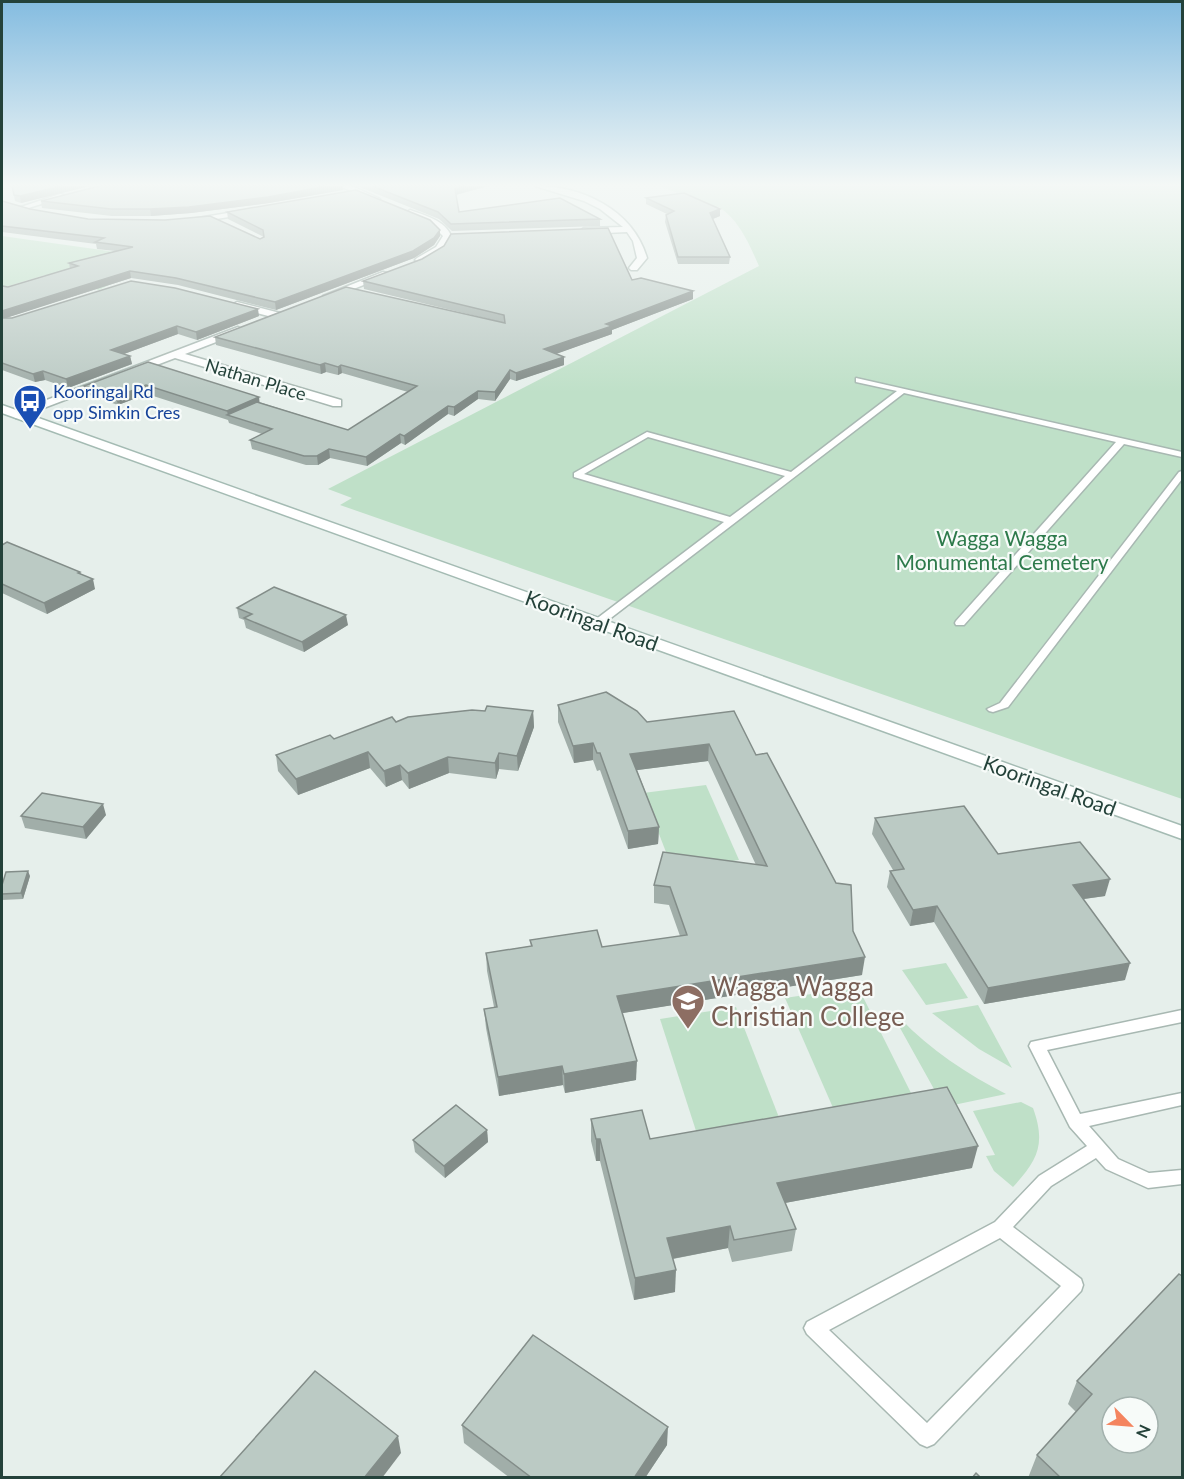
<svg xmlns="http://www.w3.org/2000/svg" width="1184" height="1479" font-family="Lato,sans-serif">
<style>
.green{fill:#bfe0c8}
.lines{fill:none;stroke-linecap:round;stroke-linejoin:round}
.lane-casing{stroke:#a8b8b2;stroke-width:3}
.street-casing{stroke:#a8b8b2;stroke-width:3}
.secondary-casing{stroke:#a4bbb3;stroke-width:3}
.lane{fill:#fff;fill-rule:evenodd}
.street{fill:#fff;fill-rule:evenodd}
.secondary{fill:#fff;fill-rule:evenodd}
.wall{fill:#a1aea9}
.shaded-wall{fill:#838d89}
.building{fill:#bbcac4;stroke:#838d89;stroke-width:1.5;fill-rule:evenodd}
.labels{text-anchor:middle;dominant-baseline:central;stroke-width:4.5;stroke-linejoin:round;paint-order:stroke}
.far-street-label{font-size:18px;fill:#24423a;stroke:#f7fbf9}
.far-transit-label{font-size:18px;fill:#164399;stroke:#f7fbf9;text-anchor:start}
.park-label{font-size:21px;fill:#2d7a4b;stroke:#f7fbf9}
.street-label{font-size:21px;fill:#24423a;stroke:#f7fbf9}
.near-education-label{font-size:26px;fill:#785e54;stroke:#f7fbf9;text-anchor:start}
</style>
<rect width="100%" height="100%" fill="#e6efeb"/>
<g class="green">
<path d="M660,186H1182V799L340,505L352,498L328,489L759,266C749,244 740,221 719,207H713Z"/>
<path d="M2,236L123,253L63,272L111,284L99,290L45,275L2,288Z"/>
<path d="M706,785L739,860L673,870L643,793Z"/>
<path d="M946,963L968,998L926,1005L902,970Z"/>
<path d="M858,987L913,1097L834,1110L785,998Z"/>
<path d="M978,1005L1012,1068L979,1049L932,1013Z"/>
<path d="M736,1007L780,1120L697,1134L660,1019Z"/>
<path d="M900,1018C930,1050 967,1074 1006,1094L944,1107L895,1019Z"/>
<path d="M1021,1102L1033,1108C1046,1144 1038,1160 1013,1187L994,1171L986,1156L995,1155L973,1111Z"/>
</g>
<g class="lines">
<g class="lane-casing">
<g id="lane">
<path d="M856,378L1182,452V457L1124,444L964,625H956L955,623L956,621L1116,442L904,393L603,624H595L594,622L595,620L724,522L574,477V473L647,432L791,472L897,391L856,382ZM648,437L785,476L730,517L584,474Z"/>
<path d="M1182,471V479L1008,707L993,712L989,711L987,709L1000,703L1179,472Z"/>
<path d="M1182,1010V1022L1047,1050L1080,1114L1182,1093V1105L1089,1126L1118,1159L1149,1173L1182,1170V1184L1148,1188L1106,1169L1096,1158L1051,1186L1013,1227L1081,1279L1083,1285L1081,1291L934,1444L927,1447L920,1444L807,1334L804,1328L807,1322L995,1222L1039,1176L1087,1146L1070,1127L1029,1046L1031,1042ZM1000,1238L1061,1286L927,1423L829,1330Z"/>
</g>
</g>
<g class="street-casing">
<g id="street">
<path d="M340,186H352L380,199L373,201Z"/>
<path d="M535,186C583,186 633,210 647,258L637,270H631L629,268L637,258L633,241L627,232L584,234L580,231L584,228L623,227L600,209L584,201Z"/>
<path d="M60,194L67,196L22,210L18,208Z"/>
<path d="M252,209H255V213L190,223L186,220Z"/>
<path d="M410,210C424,215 446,221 451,236L443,251L420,263L415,260L417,258L436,247L443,236L432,225L407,215L406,213Z"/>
<path d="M383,272L391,274L331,298L323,296Z"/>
<path d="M237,302L280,313L281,315L276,318L233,307L232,305Z"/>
<path d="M238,327L243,330L242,332L185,354L341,400V406H333L175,358L20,417L16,418L10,414Z"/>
</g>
</g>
<g class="secondary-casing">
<path id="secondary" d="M2,405L1182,826V839L2,413Z"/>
</g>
<use href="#lane" class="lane"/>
<use href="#street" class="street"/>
<use href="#secondary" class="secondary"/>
</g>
<g class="wall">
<path d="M12,186H90L21,203L15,201Z"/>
<path d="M99,186H342L343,190L269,203L191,213L151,216H112L42,208L41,201Z"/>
<path d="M357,186H488L456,195L459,212L600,219V226L452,231L439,219Z"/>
<path d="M646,198L720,216L713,219L730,257L729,264H678L665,222L666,215L667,214L646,204Z"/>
<path d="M2,201L30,209L88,219L260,239L264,237L228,219L227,212L440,230V236L434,245L414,258L276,310L178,285L131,278L5,318L259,316L197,340L178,334L124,354L130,356L132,364L68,388L45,380L35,382L2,370V286L8,287L70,269L69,263L115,251L97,249L96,244L2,232Z"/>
<path d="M632,280L693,291V299L612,330V334L555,354L564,365L516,381L510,379L495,401L478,399L454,416L448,414L405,445L401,443L367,466L330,458L318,465H306L252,449L250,440L262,434L229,423L228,420L147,394L118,405L86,394L84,386L148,362L259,402L348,430L408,392L342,373L338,375L326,372L321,374L216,345L215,337L505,323L364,289L363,281Z"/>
<path d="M2,545L80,572L81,574L95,589L47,614L2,593Z"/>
<path d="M237,608L348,625L304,652L246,628L244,620L239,618Z"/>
<path d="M558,705L647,722L756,755L853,931L862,975L622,1013L636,1080L565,1093L563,1085L499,1096L486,1028L484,1009L494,1007L487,971L486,953L531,946L530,940L602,947L680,936L669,905L654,903V885L756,865L708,761L637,770L659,827L658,844L628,849L600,770L597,771L593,760L574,763L558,722Z"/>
<path d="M485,711H533L534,727L518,771L499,769L496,779L449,773L409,789L402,780L386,787L370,768L298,795L278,771L276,755L396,722Z"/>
<path d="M106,815L86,839L25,828L21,816Z"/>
<path d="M875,818L998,854L1105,896L1084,899L1125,980L984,1004L934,922L910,926L887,887L890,871L893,870L872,834Z"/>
<path d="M30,876L23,899L2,900V885Z"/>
<path d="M591,1119L650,1139L972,1168L785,1203L796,1229L792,1251L732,1262L728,1248L673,1259L675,1292L634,1300L600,1161H596L591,1141Z"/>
<path d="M487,1130L488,1142L445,1178L415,1152L413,1140Z"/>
<path d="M1179,1274L1182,1478H1028L1037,1455L1076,1412L1068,1404L1077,1381Z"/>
<path d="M462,1425L667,1445L645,1478H510L464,1443Z"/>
</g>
<g class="shaded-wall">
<path d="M62,186H90L21,203L20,196Z"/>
<path d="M327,186H342L343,190L269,203L191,213L151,216L150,209Z"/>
<path d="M464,186H488L455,195V189Z"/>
<path d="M720,209V216L710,220V213Z"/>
<path d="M440,230V236L434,245L414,258L276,310L275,302Z"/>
<path d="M130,271L131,278L3,319L2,318V311Z"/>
<path d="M693,291V299L612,330V334L545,358L544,349L606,324Z"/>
<path d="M258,309L259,316L197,340L196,332Z"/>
<path d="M177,326L178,334L113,358L111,350Z"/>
<path d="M130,356L132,364L68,388L66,379Z"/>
<path d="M564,357V365L516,381V373Z"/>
<path d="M325,363L326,372L321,374L320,365Z"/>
<path d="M341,365L342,373L338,375V367Z"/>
<path d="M510,370V379L495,401V392Z"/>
<path d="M43,371L45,380L35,382L33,374Z"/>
<path d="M146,385L147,394L118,405L116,397Z"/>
<path d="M478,391V399L454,416V407Z"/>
<path d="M259,397L260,406L228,415L227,411Z"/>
<path d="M448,406V414L405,445L404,436Z"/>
<path d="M400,434L401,443L367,466L366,457Z"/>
<path d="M329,449L330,458L318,465L317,456Z"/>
<path d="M93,579L95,589L47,614L44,603Z"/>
<path d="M346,615L348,625L304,652L302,642Z"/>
<path d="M533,711L534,727L518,771L517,756Z"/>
<path d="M593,743V760L574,763L573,746Z"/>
<path d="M709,744L708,761L630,771V754Z"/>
<path d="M368,752L370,768L298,795L296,779Z"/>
<path d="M499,753V769L496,779L495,763Z"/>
<path d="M448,757L449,773L409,789L408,773Z"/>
<path d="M400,765L402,780L386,787L384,771Z"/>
<path d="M103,804L106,815L86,839L83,827Z"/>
<path d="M659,827L658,844L628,849V831Z"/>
<path d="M28,871L30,876L23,899L21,893Z"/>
<path d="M1110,879L1105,896L1069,901L1073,885Z"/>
<path d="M937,906L934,922L910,926L913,910Z"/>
<path d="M865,957L862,975L617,1014V996Z"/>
<path d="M1130,963L1125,980L984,1004L988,988Z"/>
<path d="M637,1061L636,1080L565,1093L564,1074Z"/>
<path d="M562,1066L563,1085L499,1096L498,1077Z"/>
<path d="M487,1130L488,1142L445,1178L444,1166Z"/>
<rect x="596" y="1139" width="4" height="22"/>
<path d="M978,1146L972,1168L774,1205L777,1183Z"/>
<path d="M730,1226L728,1248L666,1260L667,1238Z"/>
<path d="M676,1270L675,1292L634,1300L635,1278Z"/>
<path d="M668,1427L667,1445L645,1478H634Z"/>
<path d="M398,1436L401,1453L382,1478H364Z"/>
</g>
<g class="building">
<path d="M12,186H62L20,196L14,195Z"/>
<path d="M99,186H327L268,197L189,207L150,209H111L41,201Z"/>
<path d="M372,186H464L455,189L459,212L560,198L600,219L451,224L438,212Z"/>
<path d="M356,190L430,220L440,230L434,238L413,251L275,302L176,278L130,271L2,311V286L8,287L78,266L69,263L133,247L95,242L104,238L2,226V201L30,209L88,219L165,220L210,216L260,239L264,237L263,230L227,212Z"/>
<path d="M684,193L720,209L710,213L730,257H678L666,215L674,211L646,198Z"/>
<path d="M608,228L632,280L641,278L693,291L606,324L612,326L544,349L564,357L516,373L510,370L495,392L478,391L454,407L448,406L404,436L400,434L366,457L329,449L317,456H304L250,440L272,429L227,415L257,402L348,430L417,386L341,365L338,367L325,363L320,365L215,337L346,287L505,323L504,315L363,281L422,259L444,246L451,234Z"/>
<path d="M131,281L175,288L258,309L196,332L177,326L111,350L130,356L66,379L43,371L33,374L2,363V318H12Z"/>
<path d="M148,362L259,397L227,411L146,385L116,397L84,386Z"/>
<path d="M7,542L80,572L78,573L93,579L44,603L2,584V545Z"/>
<path d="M274,587L346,615L302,642L244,618L252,614L237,608Z"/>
<path d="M606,692L637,711L647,722L734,711L756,755L767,753L836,883L851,885L853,931L865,957L617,996L637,1061L564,1074L562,1066L498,1077L484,1009L497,1007L486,953L532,946L530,940L597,930L602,947L687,935L670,887L654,885L663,852L767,866L709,744L630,754L659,827L628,831L600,753H597L593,743L573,746L558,705Z"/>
<path d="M487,706L533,711L517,756L499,753L495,763L448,757L408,773L400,765L384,771L368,752L296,779L276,755L330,735L334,739L392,717L396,722L408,717L472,710L485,711Z"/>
<path d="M42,793L103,804L83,827L21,816Z"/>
<path d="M964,806L998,854L1080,842L1110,879L1073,885L1130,963L988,988L937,906L913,910L890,871L904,869L875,818Z"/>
<path d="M28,871L21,893L2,894V885L6,872Z"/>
<path d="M947,1087L978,1146L777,1183L796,1229L734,1240L730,1226L667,1238L676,1270L635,1278L600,1139H596L591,1119L642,1110L650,1139Z"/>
<path d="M456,1105L487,1130L444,1166L413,1140Z"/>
<path d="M1179,1274L1182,1276V1478H1061L1037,1455L1092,1394L1077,1381ZM1112,1407H1148V1443H1112Z"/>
<path d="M533,1335L668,1427L634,1478H532L462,1425Z"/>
<path d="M315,1371L398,1436L364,1478H219Z"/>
<path d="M976,1473L981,1478H972Z"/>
</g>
<linearGradient id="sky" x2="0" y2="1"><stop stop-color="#84bce0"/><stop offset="0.47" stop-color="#f4f8f6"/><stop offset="1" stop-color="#f4f8f6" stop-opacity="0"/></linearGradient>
<rect width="1184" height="393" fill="url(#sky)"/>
<defs>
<g id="bus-pin" transform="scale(1.725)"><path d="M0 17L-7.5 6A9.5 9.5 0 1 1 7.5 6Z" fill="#1a4fb4" stroke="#f7fbf9"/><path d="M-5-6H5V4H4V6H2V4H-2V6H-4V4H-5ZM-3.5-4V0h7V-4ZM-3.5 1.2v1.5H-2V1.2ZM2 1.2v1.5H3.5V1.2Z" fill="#fff"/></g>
<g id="school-pin" transform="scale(1.725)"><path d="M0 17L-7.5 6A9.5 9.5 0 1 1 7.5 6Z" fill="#8d6e63" stroke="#f7fbf9"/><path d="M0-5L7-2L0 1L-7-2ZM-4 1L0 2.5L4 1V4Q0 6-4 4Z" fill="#fff"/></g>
</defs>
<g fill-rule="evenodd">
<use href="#bus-pin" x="30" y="401"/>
<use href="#school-pin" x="688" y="1001"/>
</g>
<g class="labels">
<g class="far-street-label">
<text transform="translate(256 379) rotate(17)">Nathan Place</text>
</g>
<g class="far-transit-label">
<text x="53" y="391">Kooringal Rd<tspan x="53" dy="21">opp Simkin Cres</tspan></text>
</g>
<g class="park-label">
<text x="1002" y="537">Wagga Wagga<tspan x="1002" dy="24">Monumental Cemetery</tspan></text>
</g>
<g class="street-label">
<text transform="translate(592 620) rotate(20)">Kooringal Road</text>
<text transform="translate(1050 785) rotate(20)">Kooringal Road</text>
</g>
<g class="near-education-label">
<text x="711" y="986">Wagga Wagga<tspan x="711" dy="30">Christian College</tspan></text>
</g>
</g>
<rect width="1184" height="1479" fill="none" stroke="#24423a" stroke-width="6"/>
<g transform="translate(1130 1425) rotate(115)"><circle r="28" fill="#f7fbf9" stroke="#a3b1ad" stroke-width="1.5"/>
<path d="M0-4.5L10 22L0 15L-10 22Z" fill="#f4845f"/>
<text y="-9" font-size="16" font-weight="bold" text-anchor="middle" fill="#24423a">N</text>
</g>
</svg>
